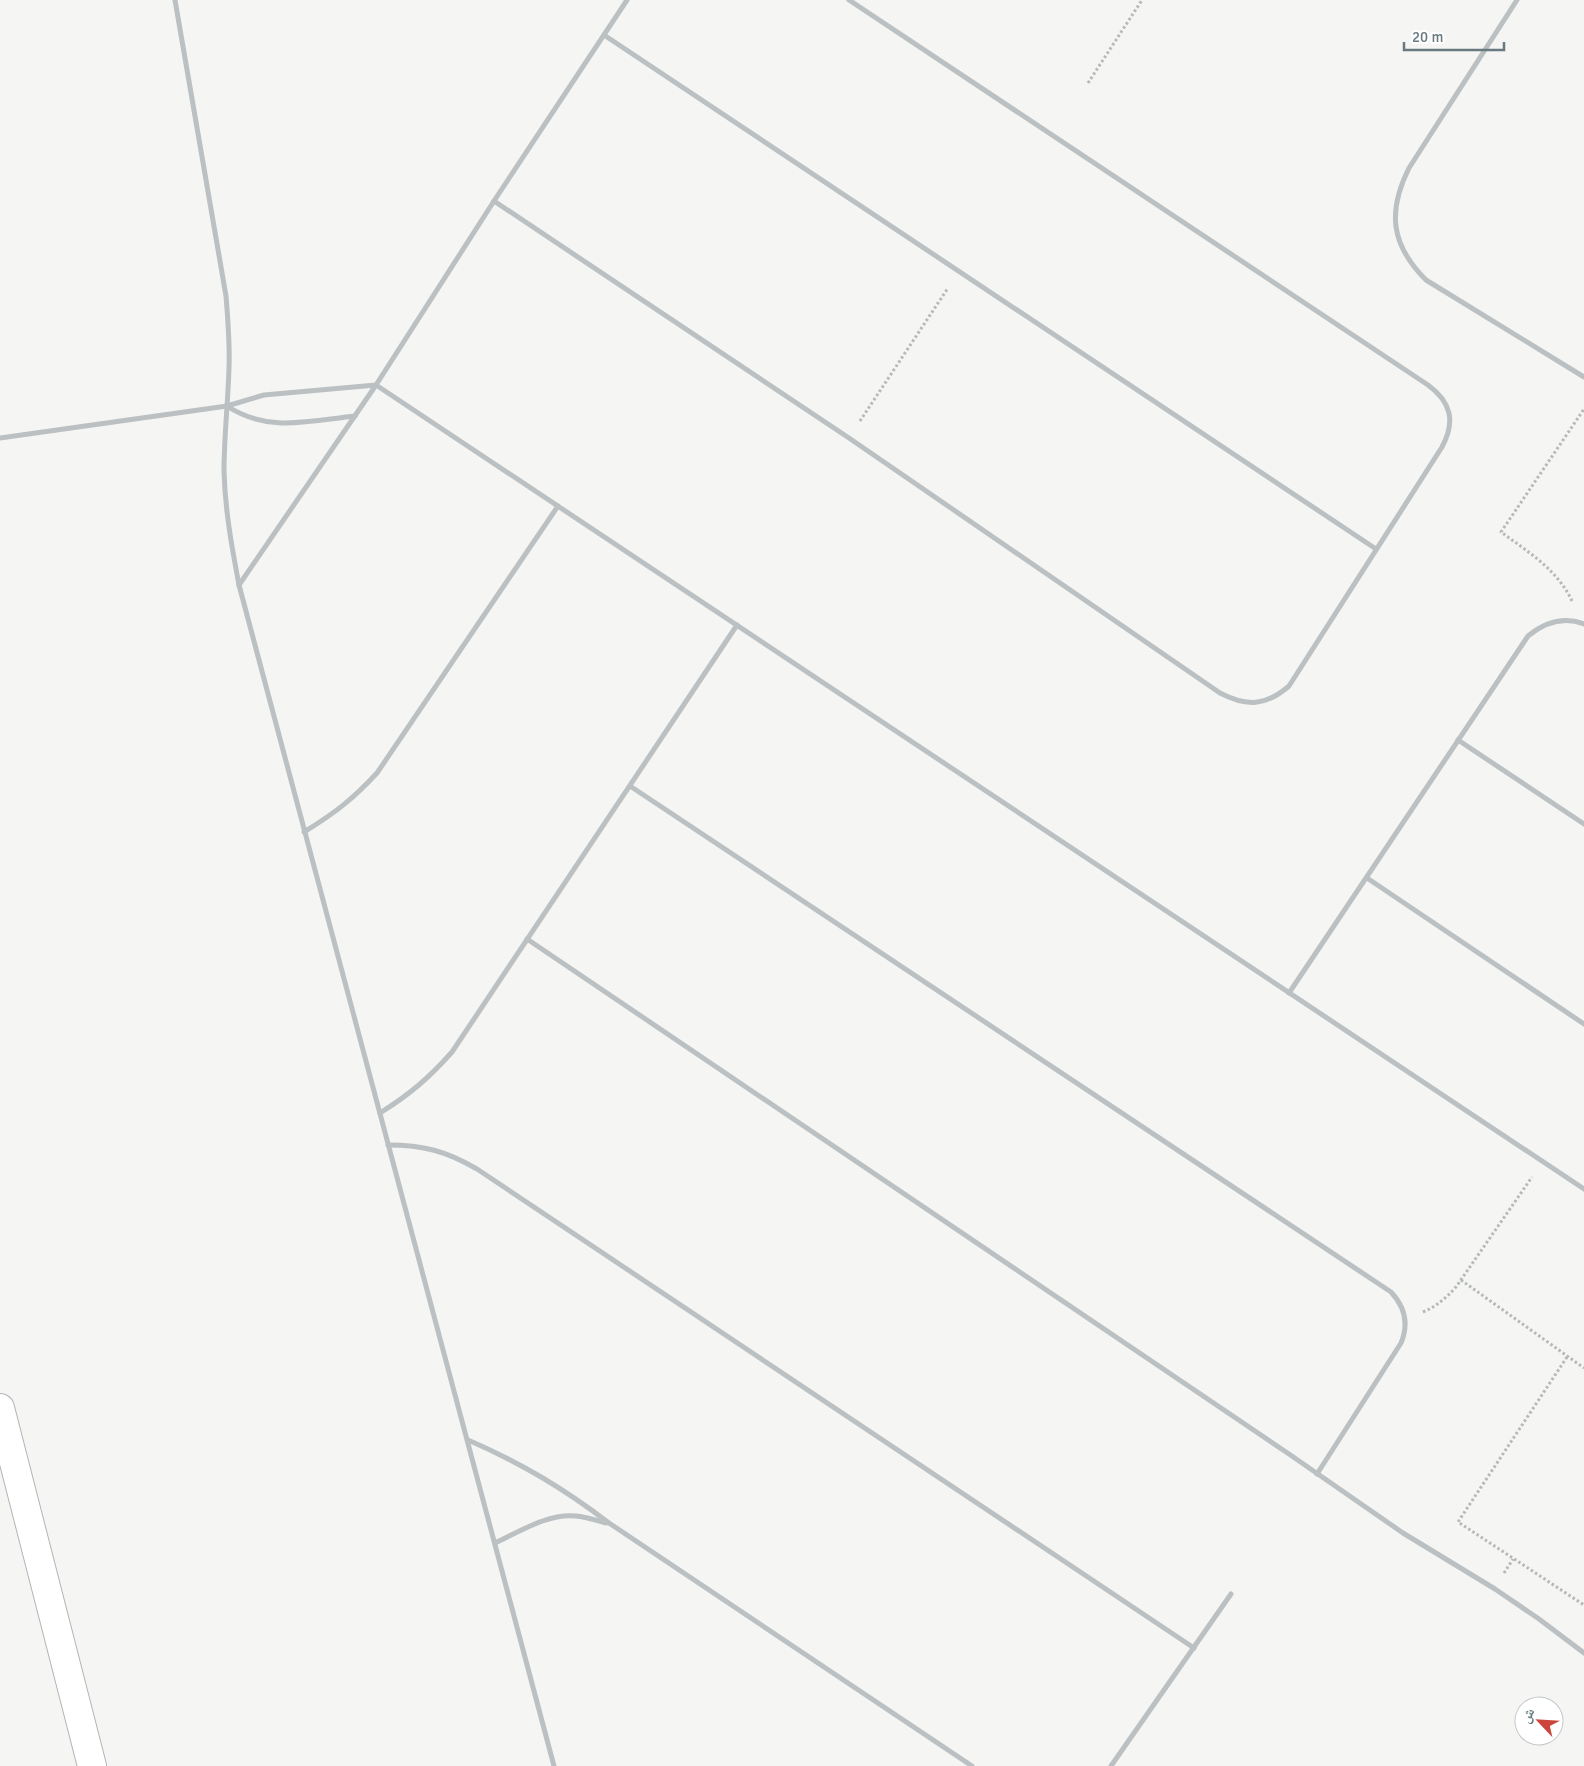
<svg xmlns="http://www.w3.org/2000/svg" width="1584" height="1766" font-family="Signika,'Noto Naskh Arabic',sans-serif">
<style>
.lines{fill:none;stroke-linecap:round;stroke-linejoin:round}
.highway-casing{stroke:#b1b5b7;stroke-width:30}
.path{stroke:#b5b9ba;stroke-width:3;stroke-dasharray:2.5 2.5;stroke-linecap:butt}
.street{stroke:#bbc0c2;stroke-width:5}
.highway{stroke:#fff;stroke-width:28}
</style>
<rect width="100%" height="100%" fill="#f5f5f3"/>
<g class="lines">
<g class="highway-casing">
<path id="highway" d="M0,1408L92,1766"/>
</g>
<g class="path">
<path d="M1088,83L1142,0"/>
<path d="M860,421L948,288"/>
<path d="M1572,601C1557,569 1528,552 1501,532L1584,409"/>
<path d="M1461,1280L1584,1368"/>
<path d="M1423,1312C1437,1306 1446,1298 1456,1287L1532,1177"/>
<path d="M1567,1357L1458,1522L1584,1605"/>
<path d="M1504,1573L1513,1559"/>
</g>
<g class="street">
<path d="M175,0L226,296C228,320 230,344 229,368C228,403 224,437 224,471C225,510 232,548 239,585L554,1766"/>
<path d="M1517,0L1409,168C1387,212 1391,245 1426,280L1584,377"/>
<path d="M604,35L1376,549"/>
<path d="M494,201L849,438L1220,693C1247,707 1266,706 1289,686L1442,447C1456,421 1451,402 1428,385L849,0"/>
<path d="M227,406C268,433 309,421 355,416"/>
<path d="M0,438L227,406L264,395L376,385L1584,1189"/>
<path d="M239,585L376,385L494,201L627,0"/>
<path d="M1458,740L1584,824"/>
<path d="M630,786L1391,1292C1405,1307 1409,1324 1401,1343L1317,1474"/>
<path d="M304,832C335,813 353,799 377,773L558,506"/>
<path d="M1367,878L1584,1024"/>
<path d="M527,939L1289,1454L1403,1533L1495,1589L1539,1619L1584,1653"/>
<path d="M1289,993L1528,636C1544,623 1563,616 1584,624"/>
<path d="M380,1113C410,1094 428,1079 452,1052L737,625"/>
<path d="M388,1145C423,1145 446,1151 477,1169L1194,1648"/>
<path d="M468,1440C521,1463 563,1488 609,1523L972,1766"/>
<path d="M495,1543C519,1532 548,1513 576,1516C586,1517 596,1520 606,1523"/>
<path d="M1111,1766L1231,1594"/>
</g>
<use href="#highway" class="highway"/>
</g>
<g transform="translate(1539 1721) rotate(295)"><circle r="24" fill="#ffffff" stroke="#c3c9cc"/>
<path d="M0-4L9 19L0 12L-9 19Z" fill="#cc453c"/>
<text y="-8" font-size="14" font-weight="bold" text-anchor="middle" fill="#687980">ش</text>
</g>
<path d="M1404 42v8h100v-8" fill="none" stroke="#687980" stroke-width="2.5"/>
<text x="1412" y="42" font-size="15" fill="#687980" stroke="#ffffff" stroke-width="4" paint-order="stroke">20 m</text>
</svg>
